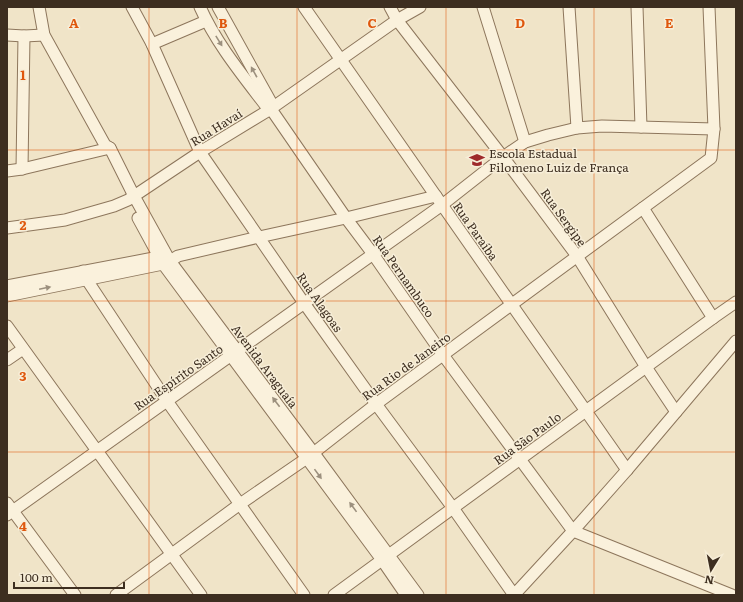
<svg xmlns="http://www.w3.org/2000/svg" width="743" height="602" font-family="Literata,serif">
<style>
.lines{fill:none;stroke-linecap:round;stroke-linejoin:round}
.minor-casing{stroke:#8d765c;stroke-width:13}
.minor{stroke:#faf1dc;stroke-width:11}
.oneway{fill:#9c907e}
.grid{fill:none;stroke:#df570d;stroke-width:1;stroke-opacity:0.55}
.labels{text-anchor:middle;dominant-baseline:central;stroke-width:3;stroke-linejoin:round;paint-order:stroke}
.street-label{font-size:12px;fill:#3d2e20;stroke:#f7eed8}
.poi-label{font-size:12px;fill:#3d2e20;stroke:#f7eed8;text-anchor:start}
.grid-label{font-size:13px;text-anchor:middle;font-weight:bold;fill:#df570d;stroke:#f7eed8;stroke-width:3;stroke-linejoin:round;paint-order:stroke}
</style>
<rect width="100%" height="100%" fill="#f0e4c8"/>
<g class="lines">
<g class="minor-casing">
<g id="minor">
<path d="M39,7L44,35L105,145L110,148L134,196L170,261L313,452L418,595"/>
<path d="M132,7L152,44L200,152L304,303L376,404L453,508L514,595L573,531L627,470L736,341"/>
<path d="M200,7C217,45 244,77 269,110L273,112L346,218L373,254L443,355L573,531L732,595"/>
<path d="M218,7L273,106"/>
<path d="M304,7L627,470"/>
<path d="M390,7L397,20L503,157L577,256L646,367L676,412"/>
<path d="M483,7L525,142"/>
<path d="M569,7L577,128"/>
<path d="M637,7L641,127"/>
<path d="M7,35L24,36L44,35"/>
<path d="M152,44L206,21"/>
<path d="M22,169L24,36"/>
<path d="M7,171L22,169L110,148"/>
<path d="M643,208L713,318"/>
<path d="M138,218L163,264L382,560L406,595"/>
<path d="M7,228L65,220L114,206L128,200L200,152L269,110L397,20L420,7"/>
<path d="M83,271L87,280L167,401L304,595"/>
<path d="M7,286L164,256"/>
<path d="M7,296L163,264L170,261L178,256L259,237L346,218L436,196"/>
<path d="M7,326L201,595"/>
<path d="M7,360L23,349"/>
<path d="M7,503L75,595"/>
<path d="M7,515L442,205L503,157L525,142L548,135L577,128L602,126L714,129"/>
<path d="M116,595L240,504L307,458L376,404L711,158L714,129L709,7"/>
<path d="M334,595L713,318L736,302"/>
</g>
</g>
<use href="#minor" class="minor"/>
</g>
<defs><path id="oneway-solid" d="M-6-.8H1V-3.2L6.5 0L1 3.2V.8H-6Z"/></defs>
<g class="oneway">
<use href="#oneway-solid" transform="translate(219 41) rotate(58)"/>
<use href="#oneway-solid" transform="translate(254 72) rotate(-119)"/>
<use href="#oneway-solid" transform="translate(45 288) rotate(-12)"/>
<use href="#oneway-solid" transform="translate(276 402) rotate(-127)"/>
<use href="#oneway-solid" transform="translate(318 474) rotate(54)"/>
<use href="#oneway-solid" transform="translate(353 507) rotate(-126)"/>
</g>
<path class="grid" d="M149,7V595M297,7V595M446,7V595M594,7V595M7,150H736M7,301H736M7,452H736"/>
<defs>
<g id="school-bare" transform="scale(1.2)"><path d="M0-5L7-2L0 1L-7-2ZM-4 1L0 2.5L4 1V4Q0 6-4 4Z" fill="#9e2a2b" stroke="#f7eed8" stroke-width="2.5" paint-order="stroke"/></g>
</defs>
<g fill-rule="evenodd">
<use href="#school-bare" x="477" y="160"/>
</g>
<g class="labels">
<g class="street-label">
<text transform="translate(216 127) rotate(-32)">Rua Havaí</text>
<text transform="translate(564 217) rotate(54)">Rua Sergipe</text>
<text transform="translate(476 231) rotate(55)">Rua Paraíba</text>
<text transform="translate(404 276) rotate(55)">Rua Pernambuco</text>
<text transform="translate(320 302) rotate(55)">Rua Alagoas</text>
<text transform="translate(265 366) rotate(53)">Avenida Araguaía</text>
<text transform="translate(406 366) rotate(-36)">Rua Rio de Janeiro</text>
<text transform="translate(178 377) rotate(-35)">Rua Espírito Santo</text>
<text transform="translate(527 438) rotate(-36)">Rua São Paulo</text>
</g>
<g class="poi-label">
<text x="489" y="153">Escola Estadual<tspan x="489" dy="14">Filomeno Luiz de França</tspan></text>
</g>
</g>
<g class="grid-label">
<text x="74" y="28">A</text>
<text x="223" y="28">B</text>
<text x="372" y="28">C</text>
<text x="520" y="28">D</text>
<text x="669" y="28">E</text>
<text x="23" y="80">1</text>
<text x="23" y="230">2</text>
<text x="23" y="381">3</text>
<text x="23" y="531">4</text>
</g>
<rect width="743" height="602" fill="none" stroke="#3d2e20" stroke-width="16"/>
<g transform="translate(711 570) rotate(190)" stroke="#f7eed8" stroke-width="3" paint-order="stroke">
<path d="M0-3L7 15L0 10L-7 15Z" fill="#3d2e20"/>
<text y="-6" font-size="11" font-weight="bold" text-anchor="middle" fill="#3d2e20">N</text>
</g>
<path d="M14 582v6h110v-6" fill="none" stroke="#3d2e20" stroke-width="2"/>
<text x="20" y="582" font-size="12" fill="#3d2e20" stroke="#f7eed8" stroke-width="3" paint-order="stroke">100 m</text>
</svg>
